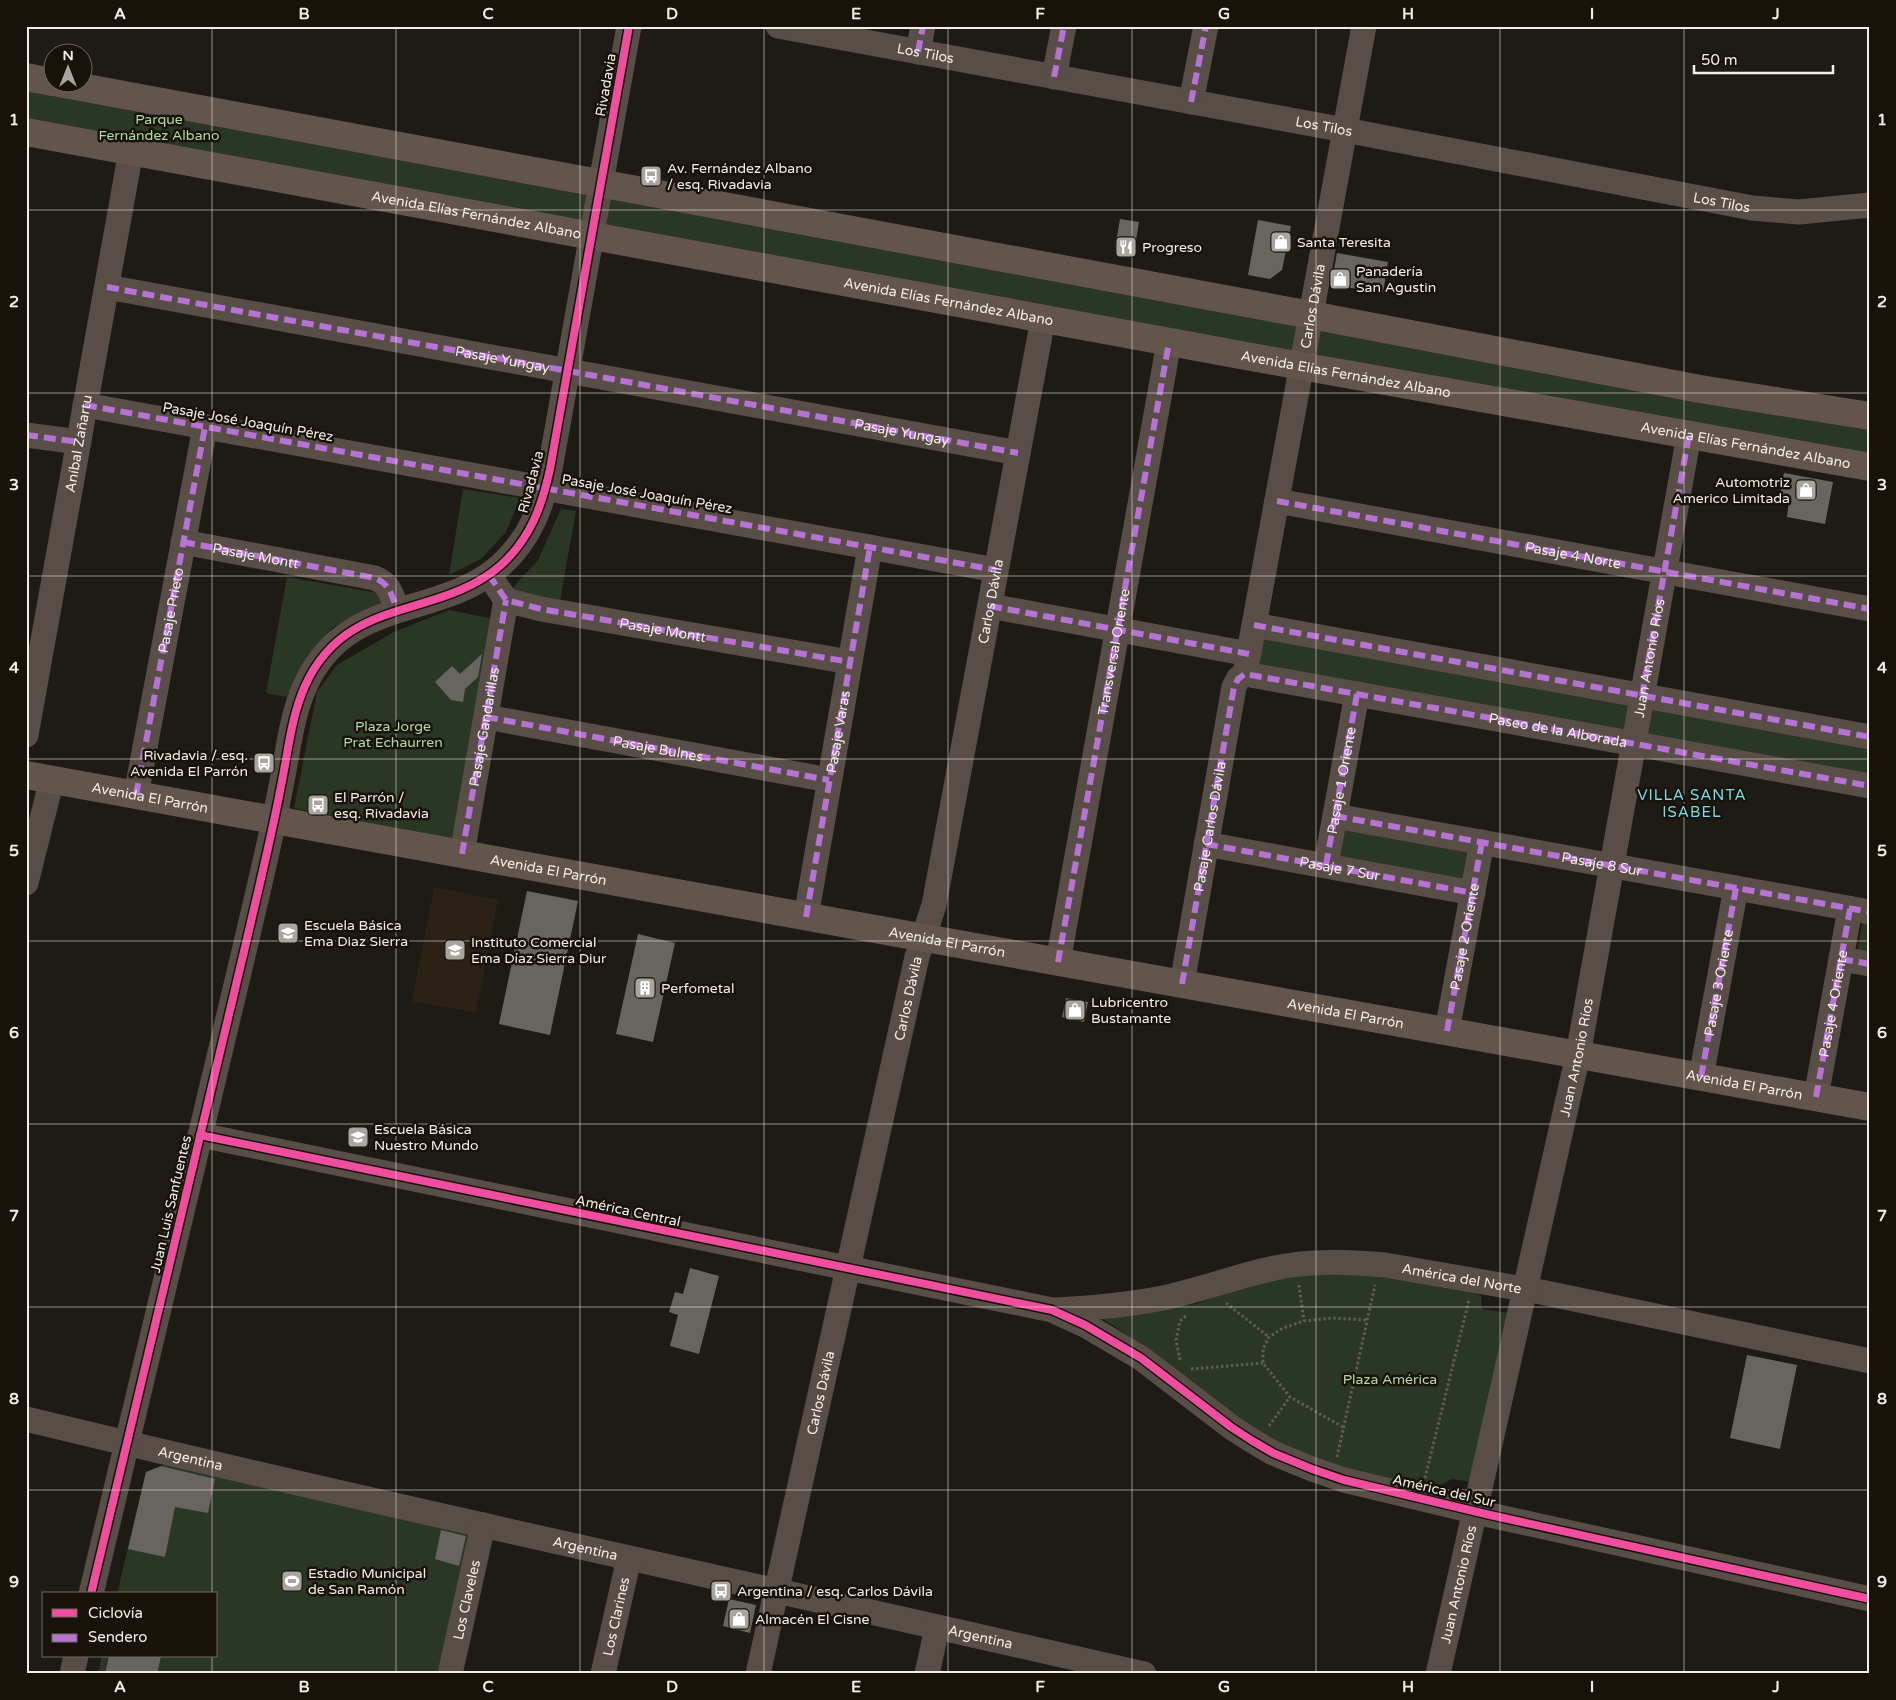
<svg xmlns="http://www.w3.org/2000/svg" width="1896" height="1700" font-family="'Varela Round',sans-serif">
<style>
.built{fill:#2b2114}
.green{fill:#2b3725}
.building{fill:#686561}
.lines{fill:none;stroke-linecap:round;stroke-linejoin:round}
.path{stroke:#625b56;stroke-width:3;stroke-dasharray:2.5 2.5;stroke-linecap:butt}
.minor{stroke:#584e47;stroke-width:25}
.major{stroke:#64554c;stroke-width:28}
.quiet{stroke:#b673d3;stroke-width:6;stroke-dasharray:12 6;stroke-linecap:butt}
.cycleway-casing{stroke:#19120a;stroke-width:11}
.cycleway{stroke:#ef4d9e;stroke-width:8}
.grid{fill:none;stroke:#f2ede7;stroke-width:1;stroke-opacity:0.55}
.labels{text-anchor:middle;dominant-baseline:central;stroke-width:5;stroke-linejoin:round;paint-order:stroke}
.street-label{font-size:14px;fill:#f2ede7;stroke:#19120a}
.park-label{font-size:14px;fill:#b0db9e;stroke:#19120a}
.poi-label{font-size:14px;fill:#f2ede7;stroke:#19120a;text-anchor:start}
.neighbourhood-label{font-size:15px;letter-spacing:1px;fill:#74dfe9;stroke:#19120a}
.neatline{fill:none;stroke:#f2ede7;stroke-width:2}
.grid-label{font-size:16px;text-anchor:middle;font-weight:bold;fill:#f2ede7}
</style>
<rect width="100%" height="100%" fill="#1e1b16"/>
<path class="built" d="M434,887L498,900L476,1013L412,1001Z"/>
<g class="green">
<path d="M26,86L1870,425V458L26,120Z"/>
<path d="M463,489L520,498L506,532L481,559L449,575Z"/>
<path d="M561,509L576,511L559,606L505,596L538,560Z"/>
<path d="M287,577L395,596L332,628L286,697L266,693Z"/>
<path d="M449,610L498,620L459,842L294,808L317,692L337,665L394,632Z"/>
<path d="M1257,636L1870,744V775L1260,666Z"/>
<path d="M1341,822L1473,846L1466,884L1335,861Z"/>
<path d="M1863,918L1870,919V955L1857,953Z"/>
<path d="M1355,1271L1465,1287L1481,1296L1482,1309L1509,1313L1472,1482L1452,1479L1429,1491L1337,1473L1252,1431L1203,1396L1158,1355L1103,1319L1196,1304L1278,1274Z"/>
<path d="M169,1463L465,1531L473,1543L443,1674H98L102,1656H216V1594H117L146,1472Z"/>
</g>
<g class="building">
<path d="M1120,219L1139,222L1134,252L1115,248Z"/>
<path d="M1258,220L1291,226L1282,270L1270,279L1248,275Z"/>
<path d="M1337,253L1388,262L1383,293L1339,286L1333,275Z"/>
<path d="M1784,473L1833,482L1825,524L1787,517L1789,501L1779,499Z"/>
<path d="M482,654L478,677L465,689L463,702L451,700L435,682L452,666L460,674Z"/>
<path d="M527,891L578,901L550,1035L499,1024Z"/>
<path d="M638,934L675,943L653,1042L616,1034Z"/>
<path d="M1066,998L1088,1002L1084,1022L1062,1017Z"/>
<path d="M690,1268L719,1276L699,1354L670,1346L678,1315L669,1312L675,1292L683,1294Z"/>
<path d="M1747,1355L1797,1365L1780,1449L1730,1438Z"/>
<path d="M161,1466L215,1479L208,1513L175,1507L165,1557L128,1549L146,1472Z"/>
<path d="M441,1530L466,1536L459,1566L435,1559Z"/>
<path d="M729,1599L756,1605L750,1633L723,1626Z"/>
<path d="M109,1656H161L157,1674H105Z"/>
</g>
<g class="lines">
<g class="path">
<path d="M1299,1285L1304,1321"/>
<path d="M1226,1303L1269,1337"/>
<path d="M1180,1360L1176,1340L1180,1321L1187,1315"/>
<path d="M1191,1369L1263,1363"/>
<path d="M1269,1426L1290,1397"/>
<path d="M1343,1427L1290,1397L1263,1363V1349L1269,1337L1283,1328L1304,1321L1332,1318L1367,1320"/>
<path d="M1337,1457L1375,1285"/>
<path d="M1425,1478L1469,1300"/>
</g>
<g class="minor">
<path id="s1" d="M778,26L1345,130L1752,208L1799,212L1870,205"/>
<path d="M918,52L923,26"/>
<path d="M1054,77L1064,26"/>
<path d="M1191,102L1206,26"/>
<path id="s2" d="M107,287L1018,453"/>
<path d="M85,405L996,570"/>
<path d="M26,435L79,442"/>
<path d="M1277,501L1870,609"/>
<path d="M183,542L375,578C390,584 392,596 397,610"/>
<path d="M489,575L506,600L541,609L850,662"/>
<path d="M990,606L1249,654"/>
<path d="M1254,625L1870,737"/>
<path id="s3" d="M1245,674L1364,26"/>
<path id="s4" d="M1245,674L1870,786"/>
<path id="s5" d="M486,717L829,780"/>
<path id="s6" d="M26,735L131,151"/>
<path d="M136,795L205,427"/>
<path id="s7" d="M1335,816L1870,912"/>
<path id="s8" d="M1206,844L1473,893"/>
<path d="M462,854L506,600"/>
<path d="M1326,865L1357,694"/>
<path d="M26,883L52,779"/>
<path d="M806,917L870,547"/>
<path d="M1841,959L1870,964"/>
<path d="M1058,962L1169,342"/>
<path d="M1182,984L1234,687L1238,679L1245,674"/>
<path id="s9" d="M1447,1031L1482,842"/>
<path d="M1701,1077L1736,888"/>
<path d="M1816,1097L1850,909"/>
<path d="M200,1135L1052,1310L1085,1325L1141,1358L1231,1427L1251,1440L1273,1453L1312,1469L1344,1480L1490,1515L1870,1599"/>
<path id="s10" d="M1057,1310C1093,1308 1128,1305 1163,1298C1201,1290 1237,1276 1275,1268C1311,1260 1348,1262 1385,1265L1541,1292L1870,1361"/>
<path id="s11" d="M26,1419C398,1509 771,1588 1144,1674"/>
<path d="M91,1594C142,1377 194,1160 246,943C258,891 271,839 281,786C288,753 291,717 305,686C346,594 439,620 501,565C530,539 542,506 550,469L629,26"/>
<path d="M72,1674L76,1656"/>
<path id="s12" d="M450,1674L483,1525"/>
<path id="s13" d="M603,1674L629,1558"/>
<path id="s14" d="M758,1674L917,957L934,905L1043,319"/>
<path d="M927,1674L937,1628"/>
<path id="s15" d="M1438,1674L1578,1055L1689,435"/>
</g>
<g class="major">
<path d="M26,77L52,82"/>
<path d="M54,82L1311,315L1700,389L1870,416"/>
<path id="s16" d="M26,132L1301,366L1870,467"/>
<path id="s17" d="M26,775L925,938L1870,1107"/>
</g>
<g class="quiet">
<path d="M783,27V26"/>
<path d="M918,52L923,26"/>
<path d="M1054,77L1064,26"/>
<path d="M1191,102L1206,26"/>
<path d="M107,287L1018,453"/>
<path d="M85,405L996,570"/>
<path d="M26,435L79,442"/>
<path id="s18" d="M1277,501L1870,609"/>
<path id="s19" d="M183,542L375,578C390,584 392,596 397,610"/>
<path id="s20" d="M489,575L506,600L541,609L850,662"/>
<path d="M990,606L1249,654"/>
<path d="M1254,625L1870,737"/>
<path d="M1642,696L1689,435"/>
<path d="M486,717L829,780"/>
<path id="s21" d="M136,795L205,427"/>
<path d="M1335,816L1870,912"/>
<path d="M1206,844L1473,893"/>
<path id="s22" d="M462,854L506,600"/>
<path id="s23" d="M1326,865L1357,694"/>
<path id="s24" d="M806,917L870,547"/>
<path d="M1841,959L1870,964"/>
<path id="s25" d="M1058,962L1169,342"/>
<path id="s26" d="M1182,984L1234,687L1238,679L1245,674L1870,786"/>
<path d="M1447,1031L1482,842"/>
<path id="s27" d="M1701,1077L1736,888"/>
<path id="s28" d="M1816,1097L1850,909"/>
</g>
<g class="cycleway-casing">
<g id="cycleway">
<path d="M200,1135L1052,1310L1085,1325L1141,1358L1231,1427L1251,1440L1273,1453L1312,1469L1344,1480L1490,1515L1870,1599"/>
<path d="M91,1594C142,1377 194,1160 246,943C258,891 271,839 281,786C288,753 291,717 305,686C346,594 439,620 501,565C530,539 542,506 550,469L629,26"/>
</g>
</g>
<use href="#cycleway" class="cycleway"/>
</g>
<path class="grid" d="M212,26V1594M396,26V1674M580,26V1674M764,26V1674M948,26V1674M1132,26V1674M1316,26V1674M1500,26V1674M1684,26V1674M26,210H1870M26,393H1870M26,576H1870M26,759H1870M26,941H1870M26,1124H1870M26,1307H1870M26,1490H1870M212,1656V1674"/>
<defs>
<g id="bus-square" transform="scale(1.125)"><rect x="-9" y="-9" width="18" height="18" rx="4" fill="#a8a49e" stroke="#19120a"/><path d="M-5-6H5V4H4V6H2V4H-2V6H-4V4H-5ZM-3.5-4V0h7V-4ZM-3.5 1.2v1.5H-2V1.2ZM2 1.2v1.5H3.5V1.2Z" fill="#fff"/></g>
<g id="shop-square" transform="scale(1.125)"><rect x="-9" y="-9" width="18" height="18" rx="4" fill="#a8a49e" stroke="#19120a"/><path d="M-5-2.5h2.3a2.7 3.5 0 0 1 5.4 0H5L5.5 6h-11ZM-1.5-2.5h3a1.5 2.3 0 0 0-3 0Z" fill="#fff"/></g>
<g id="restaurant-square" transform="scale(1.125)"><rect x="-9" y="-9" width="18" height="18" rx="4" fill="#a8a49e" stroke="#19120a"/><path d="M-5-6h1v4h1v-4h1v4h1v-4h1v5L-1.5 .5V6h-2V.5L-5-1ZM5-6V6H3V1.5H1.5Q1.5-4 5-6Z" fill="#fff"/></g>
<g id="school-square" transform="scale(1.125)"><rect x="-9" y="-9" width="18" height="18" rx="4" fill="#a8a49e" stroke="#19120a"/><path d="M0-5L7-2L0 1L-7-2ZM-4 1L0 2.5L4 1V4Q0 6-4 4Z" fill="#fff"/></g>
<g id="building-square" transform="scale(1.125)"><rect x="-9" y="-9" width="18" height="18" rx="4" fill="#a8a49e" stroke="#19120a"/><path d="M-4-6H4V6H1V3H-1V6H-4ZM-2.5-4.3h1.7v1.8h-1.7ZM.8-4.3h1.7v1.8H.8ZM-2.5-1h1.7V.8h-1.7ZM.8-1h1.7V.8H.8Z" fill="#fff"/></g>
<g id="stadium-square" transform="scale(1.125)"><rect x="-9" y="-9" width="18" height="18" rx="4" fill="#a8a49e" stroke="#19120a"/><path d="M0-5a6.5 5 0 1 0 0 10a6.5 5 0 1 0 0-10ZM-3.5-1.8h7v3.6h-7Z" fill="#fff"/></g>
</defs>
<g fill-rule="evenodd">
<use href="#bus-square" x="651" y="176"/>
<use href="#shop-square" x="1281" y="242"/>
<use href="#restaurant-square" x="1126" y="247"/>
<use href="#shop-square" x="1340" y="279"/>
<use href="#shop-square" x="1806" y="490"/>
<use href="#bus-square" x="264" y="763"/>
<use href="#bus-square" x="318" y="805"/>
<use href="#school-square" x="288" y="933"/>
<use href="#school-square" x="455" y="950"/>
<use href="#building-square" x="645" y="988"/>
<use href="#shop-square" x="1075" y="1010"/>
<use href="#school-square" x="358" y="1137"/>
<use href="#stadium-square" x="292" y="1581"/>
<use href="#bus-square" x="721" y="1591"/>
<use href="#shop-square" x="739" y="1619"/>
</g>
<g class="labels">
<g class="street-label">
<text stroke="none"><textPath href="#s1" startOffset="150">Los Tilos</textPath></text>
<text transform="translate(606 85) rotate(-80)">Rivadavia</text>
<text stroke="none"><textPath href="#s1" startOffset="555">Los Tilos</textPath></text>
<text stroke="none"><textPath href="#s1" startOffset="960">Los Tilos</textPath></text>
<text stroke="none"><textPath href="#s16" startOffset="458">Avenida Elías Fernández Albano</textPath></text>
<text stroke="none"><textPath href="#s16" startOffset="938">Avenida Elías Fernández Albano</textPath></text>
<text stroke="none"><textPath href="#s3" startOffset="374">Carlos Dávila</textPath></text>
<text stroke="none"><textPath href="#s2" startOffset="402">Pasaje Yungay</textPath></text>
<text stroke="none"><textPath href="#s16" startOffset="1342">Avenida Elías Fernández Albano</textPath></text>
<text transform="translate(248 422) rotate(10)">Pasaje José Joaquín Pérez</text>
<text stroke="none"><textPath href="#s2" startOffset="808">Pasaje Yungay</textPath></text>
<text stroke="none"><textPath href="#s6" startOffset="296">Aníbal Zañartu</textPath></text>
<text stroke="none"><textPath href="#s16" startOffset="1748">Avenida Elías Fernández Albano</textPath></text>
<text transform="translate(531 482) rotate(-75)">Rivadavia</text>
<text transform="translate(647 494) rotate(10)">Pasaje José Joaquín Pérez</text>
<text stroke="none"><textPath href="#s19" startOffset="74">Pasaje Montt</textPath></text>
<text stroke="none"><textPath href="#s18" startOffset="301">Pasaje 4 Norte</textPath></text>
<text stroke="none"><textPath href="#s14" startOffset="1098">Carlos Dávila</textPath></text>
<text stroke="none"><textPath href="#s21" startOffset="188">Pasaje Prieto</textPath></text>
<text stroke="none"><textPath href="#s20" startOffset="190">Pasaje Montt</textPath></text>
<text stroke="none"><textPath href="#s25" startOffset="315">Transversal Oriente</textPath></text>
<text stroke="none"><textPath href="#s15" startOffset="1038">Juan Antonio Ríos</textPath></text>
<text stroke="none"><textPath href="#s22" startOffset="129">Pasaje Gandarillas</textPath></text>
<text stroke="none"><textPath href="#s4" startOffset="318">Paseo de la Alborada</textPath></text>
<text stroke="none"><textPath href="#s24" startOffset="188">Pasaje Varas</textPath></text>
<text stroke="none"><textPath href="#s5" startOffset="175">Pasaje Bulnes</textPath></text>
<text stroke="none"><textPath href="#s23" startOffset="86">Pasaje 1 Oriente</textPath></text>
<text stroke="none"><textPath href="#s17" startOffset="126">Avenida El Parrón</textPath></text>
<text stroke="none"><textPath href="#s26" startOffset="160">Pasaje Carlos Dávila</textPath></text>
<text stroke="none"><textPath href="#s7" startOffset="271">Pasaje 8 Sur</textPath></text>
<text stroke="none"><textPath href="#s8" startOffset="136">Pasaje 7 Sur</textPath></text>
<text stroke="none"><textPath href="#s17" startOffset="531">Avenida El Parrón</textPath></text>
<text stroke="none"><textPath href="#s9" startOffset="96">Pasaje 2 Oriente</textPath></text>
<text stroke="none"><textPath href="#s17" startOffset="936">Avenida El Parrón</textPath></text>
<text stroke="none"><textPath href="#s27" startOffset="96">Pasaje 3 Oriente</textPath></text>
<text stroke="none"><textPath href="#s14" startOffset="692">Carlos Dávila</textPath></text>
<text stroke="none"><textPath href="#s28" startOffset="95">Pasaje 4 Oriente</textPath></text>
<text stroke="none"><textPath href="#s17" startOffset="1341">Avenida El Parrón</textPath></text>
<text stroke="none"><textPath href="#s15" startOffset="632">Juan Antonio Ríos</textPath></text>
<text stroke="none"><textPath href="#s17" startOffset="1746">Avenida El Parrón</textPath></text>
<text transform="translate(171 1204) rotate(-77)">Juan Luis Sanfuentes</text>
<text transform="translate(628 1211) rotate(12)">América Central</text>
<text stroke="none"><textPath href="#s10" startOffset="411">América del Norte</textPath></text>
<text stroke="none"><textPath href="#s14" startOffset="288">Carlos Dávila</textPath></text>
<text stroke="none"><textPath href="#s11" startOffset="169">Argentina</textPath></text>
<text transform="translate(1444 1491) rotate(13)">América del Sur</text>
<text stroke="none"><textPath href="#s11" startOffset="574">Argentina</textPath></text>
<text stroke="none"><textPath href="#s15" startOffset="92">Juan Antonio Ríos</textPath></text>
<text stroke="none"><textPath href="#s12" startOffset="76">Los Claveles</textPath></text>
<text stroke="none"><textPath href="#s13" startOffset="59">Los Clarines</textPath></text>
<text stroke="none"><textPath href="#s11" startOffset="979">Argentina</textPath></text>
</g>
<g class="park-label">
<text x="159" y="119">Parque<tspan x="159" dy="16">Fernández Albano</tspan></text>
<text x="393" y="726">Plaza Jorge<tspan x="393" dy="16">Prat Echaurren</tspan></text>
<text x="1390" y="1379">Plaza América</text>
</g>
<g class="poi-label">
<text x="667" y="168">Av. Fernández Albano<tspan x="667" dy="16">/ esq. Rivadavia</tspan></text>
<text x="1297" y="242">Santa Teresita</text>
<text x="1142" y="247">Progreso</text>
<text x="1356" y="271">Panadería<tspan x="1356" dy="16">San Agustin</tspan></text>
<text x="1790" y="482" text-anchor="end">Automotriz<tspan x="1790" dy="16">Americo Limitada</tspan></text>
<text x="248" y="755" text-anchor="end">Rivadavia / esq.<tspan x="248" dy="16">Avenida El Parrón</tspan></text>
<text x="334" y="797">El Parrón /<tspan x="334" dy="16">esq. Rivadavia</tspan></text>
<text x="304" y="925">Escuela Básica<tspan x="304" dy="16">Ema Diaz Sierra</tspan></text>
<text x="471" y="942">Instituto Comercial<tspan x="471" dy="16">Ema Díaz Sierra Diur</tspan></text>
<text x="661" y="988">Perfometal</text>
<text x="1091" y="1002">Lubricentro<tspan x="1091" dy="16">Bustamante</tspan></text>
<text x="374" y="1129">Escuela Básica<tspan x="374" dy="16">Nuestro Mundo</tspan></text>
<text x="308" y="1573">Estadio Municipal<tspan x="308" dy="16">de San Ramón</tspan></text>
<text x="737" y="1591">Argentina / esq. Carlos Dávila</text>
<text x="755" y="1619">Almacén El Cisne</text>
</g>
<g class="neighbourhood-label">
<text x="1692" y="795">VILLA SANTA<tspan x="1692" dy="17">ISABEL</tspan></text>
</g>
</g>
<rect width="1896" height="1700" fill="none" stroke="#19120a" stroke-width="55"/>
<rect x="42" y="1592" width="175" height="65" fill="#19120a" stroke="#706a62"/>
<rect x="52" y="1609" width="25" height="8" fill="#ef4d9e" stroke="#706a62"/>
<text x="88" y="1618" font-size="15" fill="#f2ede7">Ciclovía</text>
<rect x="52" y="1634" width="25" height="8" fill="#b673d3" stroke="#706a62"/>
<text x="88" y="1642" font-size="15" fill="#f2ede7">Sendero</text>
<g transform="translate(68 68)"><circle r="24" fill="#19120a" stroke="#706a62"/>
<path d="M0-4L9 19L0 12L-9 19Z" fill="#a8a49e"/>
<text y="-8" font-size="14" font-weight="bold" text-anchor="middle" fill="#f2ede7">N</text>
</g>
<path d="M1694 65v8h139v-8" fill="none" stroke="#f2ede7" stroke-width="2.5"/>
<text x="1701" y="65" font-size="15" fill="#f2ede7" stroke="#19120a" stroke-width="4" paint-order="stroke">50 m</text>
<rect x="28" y="28" width="1840" height="1644" class="neatline"/>
<g class="grid-label">
<text x="120" y="19">A</text>
<text x="304" y="19">B</text>
<text x="488" y="19">C</text>
<text x="672" y="19">D</text>
<text x="856" y="19">E</text>
<text x="1040" y="19">F</text>
<text x="1224" y="19">G</text>
<text x="1408" y="19">H</text>
<text x="1592" y="19">I</text>
<text x="1776" y="19">J</text>
<text x="14" y="125">1</text>
<text x="1882" y="125">1</text>
<text x="14" y="307">2</text>
<text x="1882" y="307">2</text>
<text x="14" y="490">3</text>
<text x="1882" y="490">3</text>
<text x="14" y="673">4</text>
<text x="1882" y="673">4</text>
<text x="14" y="856">5</text>
<text x="1882" y="856">5</text>
<text x="14" y="1038">6</text>
<text x="1882" y="1038">6</text>
<text x="14" y="1221">7</text>
<text x="1882" y="1221">7</text>
<text x="14" y="1404">8</text>
<text x="1882" y="1404">8</text>
<text x="14" y="1587">9</text>
<text x="1882" y="1587">9</text>
<text x="120" y="1692">A</text>
<text x="304" y="1692">B</text>
<text x="488" y="1692">C</text>
<text x="672" y="1692">D</text>
<text x="856" y="1692">E</text>
<text x="1040" y="1692">F</text>
<text x="1224" y="1692">G</text>
<text x="1408" y="1692">H</text>
<text x="1592" y="1692">I</text>
<text x="1776" y="1692">J</text>
</g>
</svg>
